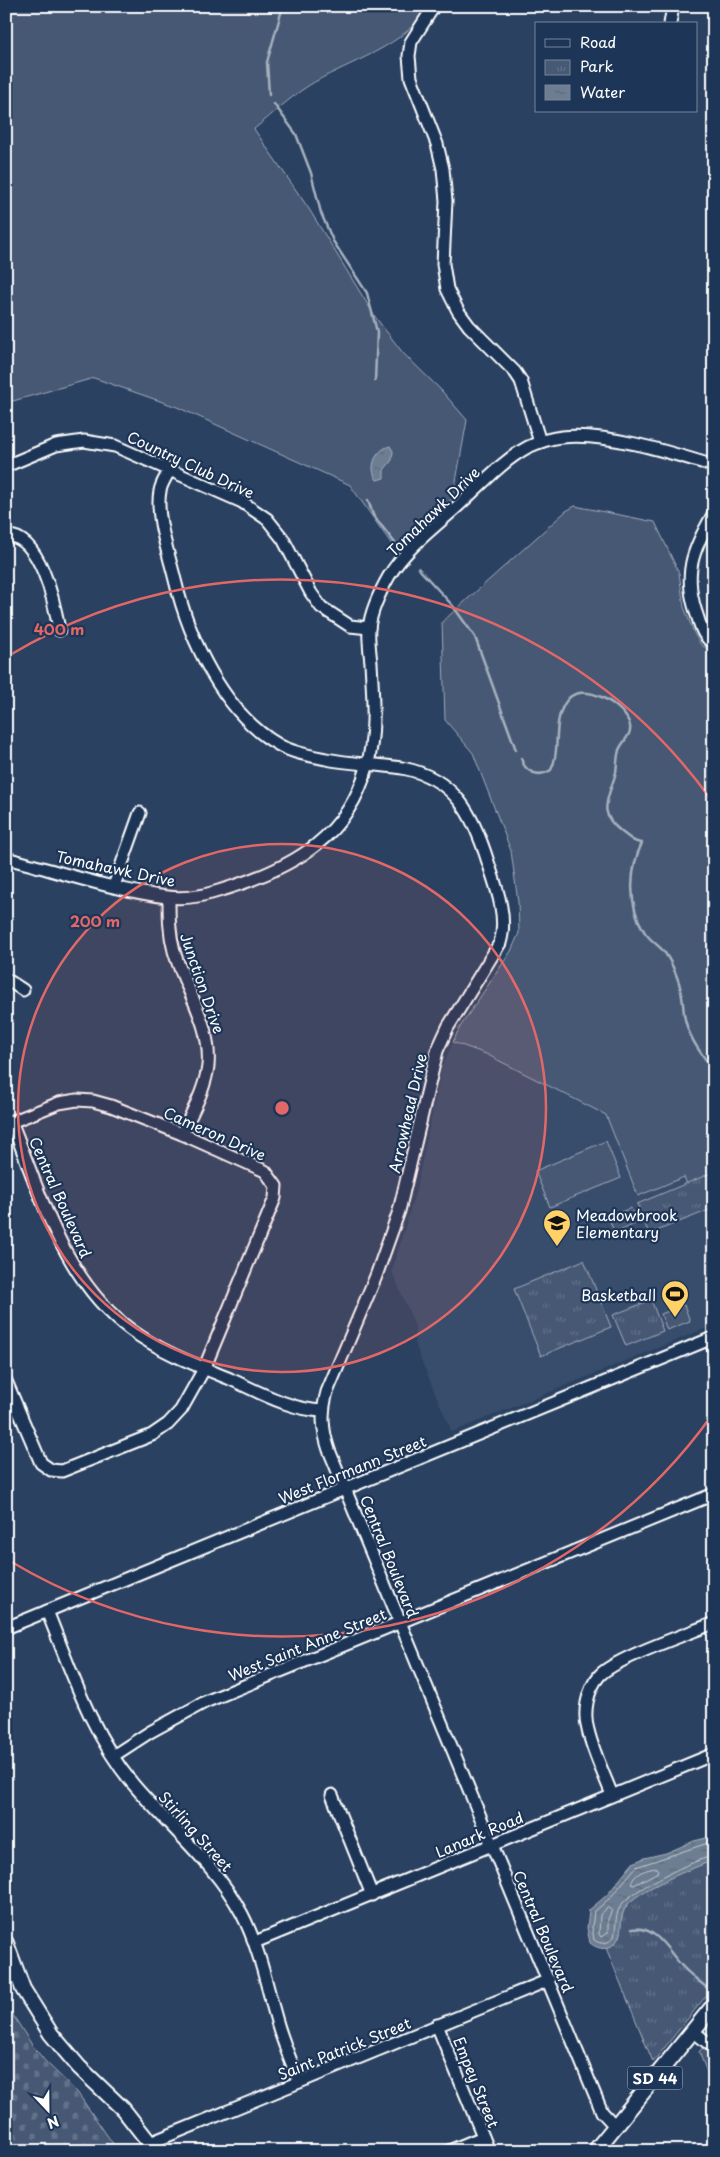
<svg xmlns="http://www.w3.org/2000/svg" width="720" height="2157" font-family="'Playpen Sans',sans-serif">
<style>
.built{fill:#394e6c}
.green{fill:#465975;stroke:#a2acba}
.cemetery{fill:url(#cemetery-stones);stroke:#a2acba}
.park{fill:url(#park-tufts);stroke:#a2acba}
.water{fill:url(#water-ripples);stroke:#a7b1be}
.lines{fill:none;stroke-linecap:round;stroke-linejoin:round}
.shore{stroke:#c5cbd3;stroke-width:1}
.stream{stroke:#a7b1be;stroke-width:2.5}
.minor-casing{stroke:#fff;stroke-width:15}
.major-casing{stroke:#fff;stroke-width:18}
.minor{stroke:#1d3557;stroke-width:11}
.major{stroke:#1d3557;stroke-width:14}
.ring{fill:none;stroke:#e26868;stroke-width:2.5}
.labels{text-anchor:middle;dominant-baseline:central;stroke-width:4.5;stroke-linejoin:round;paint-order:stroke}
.shield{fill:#1d3557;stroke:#bbc2cd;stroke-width:1}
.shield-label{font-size:14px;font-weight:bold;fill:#fff}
.street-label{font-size:15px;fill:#fff;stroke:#1d3557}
.poi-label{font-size:15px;fill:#fff;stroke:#1d3557;text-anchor:start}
.centre{fill:#e26868;stroke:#1d3557;stroke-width:2.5}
.ring-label{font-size:15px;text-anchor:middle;font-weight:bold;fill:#e26868;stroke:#1d3557;stroke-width:4.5;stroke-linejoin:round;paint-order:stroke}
</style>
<defs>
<pattern id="cemetery-stones" width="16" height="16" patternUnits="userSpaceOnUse" patternTransform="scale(1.25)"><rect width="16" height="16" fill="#465975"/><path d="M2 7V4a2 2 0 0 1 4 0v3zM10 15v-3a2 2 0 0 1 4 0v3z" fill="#62728a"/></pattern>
<pattern id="park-tufts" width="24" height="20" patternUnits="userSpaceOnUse" patternTransform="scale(1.25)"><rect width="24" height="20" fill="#465975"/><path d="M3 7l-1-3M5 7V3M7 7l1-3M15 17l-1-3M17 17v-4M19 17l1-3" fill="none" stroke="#62728a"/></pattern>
<pattern id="water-ripples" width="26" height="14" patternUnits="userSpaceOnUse" patternTransform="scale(1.25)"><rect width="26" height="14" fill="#6d7d92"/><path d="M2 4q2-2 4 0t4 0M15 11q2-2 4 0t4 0" fill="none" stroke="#5e6772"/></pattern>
</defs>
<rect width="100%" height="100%" fill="#2a4161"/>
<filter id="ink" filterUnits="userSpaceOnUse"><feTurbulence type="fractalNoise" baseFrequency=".02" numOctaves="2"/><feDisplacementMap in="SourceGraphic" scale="10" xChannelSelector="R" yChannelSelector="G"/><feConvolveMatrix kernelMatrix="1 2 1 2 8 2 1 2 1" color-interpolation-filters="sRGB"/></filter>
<g filter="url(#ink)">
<path class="built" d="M453,1042L486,1054L606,1115L638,1196L685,1177L688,1183L714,1172V1331L711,1326L452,1432L421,1360L415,1343V1326L392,1271L416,1190L442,1067Z"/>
<g class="green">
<path d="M6,6H425C414,44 340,65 308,86C289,98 272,115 254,129L309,209L376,318L403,353L441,390L467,420L453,498L395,549L350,485L177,407L94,378L6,403Z"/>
<path d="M575,506L655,522L679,573L684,607L694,633L701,645L709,650L714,662V1172L687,1184L684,1177L638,1196L606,1115L486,1054L453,1042L460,1027L511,951L519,933L518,902L511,851L473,753L445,720L442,622L566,511Z"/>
<path d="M606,1141L621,1178L550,1207L535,1171Z"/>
<path d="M631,1208L637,1223L615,1233L608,1217Z"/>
<path d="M684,1305L690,1321L667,1330L661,1314Z"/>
</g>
<path class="cemetery" d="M6,2004L32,2045L45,2061L77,2092L118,2151H6Z"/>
<g class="park">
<path d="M714,1172V1208L649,1234L637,1204Z"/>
<path d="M584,1260L611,1327L541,1356L514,1289Z"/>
<path d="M651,1300L663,1331L626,1346L613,1315Z"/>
<path d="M714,1860V1986L653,2062L606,1948C630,1937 613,1917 631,1901C649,1884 690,1869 714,1860Z"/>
<path d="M714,2034V2090L699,2052Z"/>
</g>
<g class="water">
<path d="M390,446L393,451L392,460L384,470V478L377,480C368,468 375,450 390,446Z"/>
<path d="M714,1836V1860C693,1868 636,1890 625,1908C618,1919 625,1935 614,1944C606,1951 598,1949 590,1943L587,1928L589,1910L607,1895L633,1863L644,1858L666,1853L694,1841Z"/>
</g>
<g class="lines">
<g class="shore">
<path d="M714,1841L636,1867L610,1898L594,1912L592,1928L594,1940C601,1945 608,1944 614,1937C617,1925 614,1914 622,1904C632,1890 696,1858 714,1856"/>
<path d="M657,1868L659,1870L658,1872L634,1885L631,1884C634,1873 646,1869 657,1868Z"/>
<path d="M608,1908L612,1910L608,1919V1933L601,1937L599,1934L600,1915Z"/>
</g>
<g class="stream">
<path d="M269,95L267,62L283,6"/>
<path d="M274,104L296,134L311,173L321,213L333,241L367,293L377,332L375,381"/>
<path d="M368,500L373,515L395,543"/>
<path d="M418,568L453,606L475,637L516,750"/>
<path d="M521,758C525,773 539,778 551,770C561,750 552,723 565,703C580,677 627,706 630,726C632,735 622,742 619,750C617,757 617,765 616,772C609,799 595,812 623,833C630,838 633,842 642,843C629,870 628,905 644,931C649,940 659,945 665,953C670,960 674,969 677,977C682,989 683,1001 684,1014C687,1034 698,1050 710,1065L714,1067"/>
<path d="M632,1929C656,1925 668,1951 682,1966C689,1974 698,1980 706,1987"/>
</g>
<g class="minor-casing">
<g id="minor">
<path d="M434,6L411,42L409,56L411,78L437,144L443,169L446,201L443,264L447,289L458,311L469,326L515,372L521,381L540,442"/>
<path d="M670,24L673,6"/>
<path d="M6,466L56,445L84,441L115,446L242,502L267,519L283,539L311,593L321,607L350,626L369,628"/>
<path d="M169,471C166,477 161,484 160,491C155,517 169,554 175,580C189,639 224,714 279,745C293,753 311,756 326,759C351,764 377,764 402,768C455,778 473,814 488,862C496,886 508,917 500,943L448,1027L437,1051L399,1211L376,1276L327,1392C321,1413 322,1429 329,1450L602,2112L615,2126"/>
<path d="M714,513C692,550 682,575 698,618C701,628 704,638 714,643"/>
<path d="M6,536C40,533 55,605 59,630"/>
<path d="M6,858C57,871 116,891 167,897C190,900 210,894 231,887C295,866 348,836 367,767C376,732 373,699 371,663C370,652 368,639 369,628C371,611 381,590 389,576C406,548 435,527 459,505C481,485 502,461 528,447C539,442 550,438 562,437C606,432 672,453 714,466"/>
<path d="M114,886L140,813"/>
<path d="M169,898C169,916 169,933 174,951C185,990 212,1024 208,1066C205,1090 192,1112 182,1134"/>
<path d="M6,979L23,990"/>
<path d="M11,1121C41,1195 64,1281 131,1330C161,1352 196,1365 230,1379C259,1392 290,1410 323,1411"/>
<path d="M6,1124L59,1103L77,1100L93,1101L111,1106L182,1134L265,1171L276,1186L275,1198L204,1369L181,1410L168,1424L152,1435L62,1471L51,1470L41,1463L6,1381"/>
<path d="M47,1611C71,1670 91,1734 133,1784C169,1827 215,1863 242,1914C260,1949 267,1988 278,2025C284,2045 292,2063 299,2082"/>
<path d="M6,1628L710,1339L714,1350"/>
<path d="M113,1756L150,1732L205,1702L714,1494"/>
<path d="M332,1795L372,1895"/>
<path d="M612,1795C604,1774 593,1752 588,1730C583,1713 587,1690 599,1676C613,1659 690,1633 714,1623"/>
<path d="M255,1942L714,1754"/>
<path d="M437,2025L489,2151"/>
<path d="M693,2031L714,2048"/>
<path d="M150,2143L549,1980"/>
<path d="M449,2151L483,2137"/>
</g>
</g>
<g class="major-casing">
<g id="major">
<path d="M6,1943L23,1989L51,2034L79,2067L123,2109L156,2151"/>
<path d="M595,2151L714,2005"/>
</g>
</g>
<use href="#minor" class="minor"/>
<use href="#major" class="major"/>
</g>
</g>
<circle cx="282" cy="1108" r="264" fill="#e26868" fill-opacity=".12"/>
<g class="ring">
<circle cx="282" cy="1108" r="264"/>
<path d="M712 1415A528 528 0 0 1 10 1561M10 655A528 528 0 0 1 712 801"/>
</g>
<defs>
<g id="school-pin" transform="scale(1.4375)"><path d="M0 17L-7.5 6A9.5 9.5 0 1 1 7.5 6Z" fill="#ffd166" stroke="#1d3557"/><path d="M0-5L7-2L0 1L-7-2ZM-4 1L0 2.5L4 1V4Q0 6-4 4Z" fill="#111"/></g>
<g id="stadium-pin" transform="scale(1.4375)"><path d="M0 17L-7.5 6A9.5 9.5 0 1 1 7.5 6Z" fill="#ffd166" stroke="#1d3557"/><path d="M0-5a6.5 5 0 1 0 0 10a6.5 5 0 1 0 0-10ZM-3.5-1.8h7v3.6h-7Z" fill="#111"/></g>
</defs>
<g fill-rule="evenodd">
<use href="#school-pin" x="557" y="1223"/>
<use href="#stadium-pin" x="675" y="1294"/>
</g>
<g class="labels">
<rect class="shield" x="627.5" y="2066.5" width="55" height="23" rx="4"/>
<g class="shield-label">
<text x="655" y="2078">SD 44</text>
</g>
<g class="street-label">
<text transform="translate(191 464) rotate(25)">Country Club Drive</text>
<text transform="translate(433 511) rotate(-44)">Tomahawk Drive</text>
<text transform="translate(116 868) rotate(12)">Tomahawk Drive</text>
<text transform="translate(203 983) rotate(71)">Junction Drive</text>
<text transform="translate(407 1113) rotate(-77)">Arrowhead Drive</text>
<text transform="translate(215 1133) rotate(24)">Cameron Drive</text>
<text transform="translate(61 1197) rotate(66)">Central Boulevard</text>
<text transform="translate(352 1469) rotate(-22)">West Flormann Street</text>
<text transform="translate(390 1556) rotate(68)">Central Boulevard</text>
<text transform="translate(307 1644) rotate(-22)">West Saint Anne Street</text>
<text transform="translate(196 1831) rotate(48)">Stirling Street</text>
<text transform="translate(479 1834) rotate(-23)">Lanark Road</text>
<text transform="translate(544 1931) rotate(67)">Central Boulevard</text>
<text transform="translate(344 2048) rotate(-22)">Saint Patrick Street</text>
<text transform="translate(477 2082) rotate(68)">Empey Street</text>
</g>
<g class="poi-label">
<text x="576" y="1214">Meadowbrook<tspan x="576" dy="17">Elementary</tspan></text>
<text x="656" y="1294" text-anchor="end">Basketball</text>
</g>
</g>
<circle cx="282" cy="1108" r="8" class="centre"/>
<g class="ring-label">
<text x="59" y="635">400 m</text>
<text x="95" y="927">200 m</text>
</g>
<rect width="720" height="2157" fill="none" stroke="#1d3557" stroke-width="25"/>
<rect x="12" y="12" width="695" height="2132" fill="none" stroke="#fff" stroke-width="2" filter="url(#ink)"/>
<rect x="535" y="22" width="162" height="90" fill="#1d3557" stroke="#77869a"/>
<rect x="545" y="39" width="25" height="8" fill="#1d3557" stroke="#77869a"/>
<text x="580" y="48" font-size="15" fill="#ffffff">Road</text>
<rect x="545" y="60" width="25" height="15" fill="url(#park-tufts)" stroke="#77869a"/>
<text x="580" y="72" font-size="15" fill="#ffffff">Park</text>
<rect x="545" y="85" width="25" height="15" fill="url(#water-ripples)" stroke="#77869a"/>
<text x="580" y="98" font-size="15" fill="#ffffff">Water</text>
<g transform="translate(48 2110) rotate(158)" stroke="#1d3557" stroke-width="4" paint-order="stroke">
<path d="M0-4L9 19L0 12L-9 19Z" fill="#ffffff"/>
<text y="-8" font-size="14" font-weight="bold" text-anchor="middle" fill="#ffffff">N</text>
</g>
</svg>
